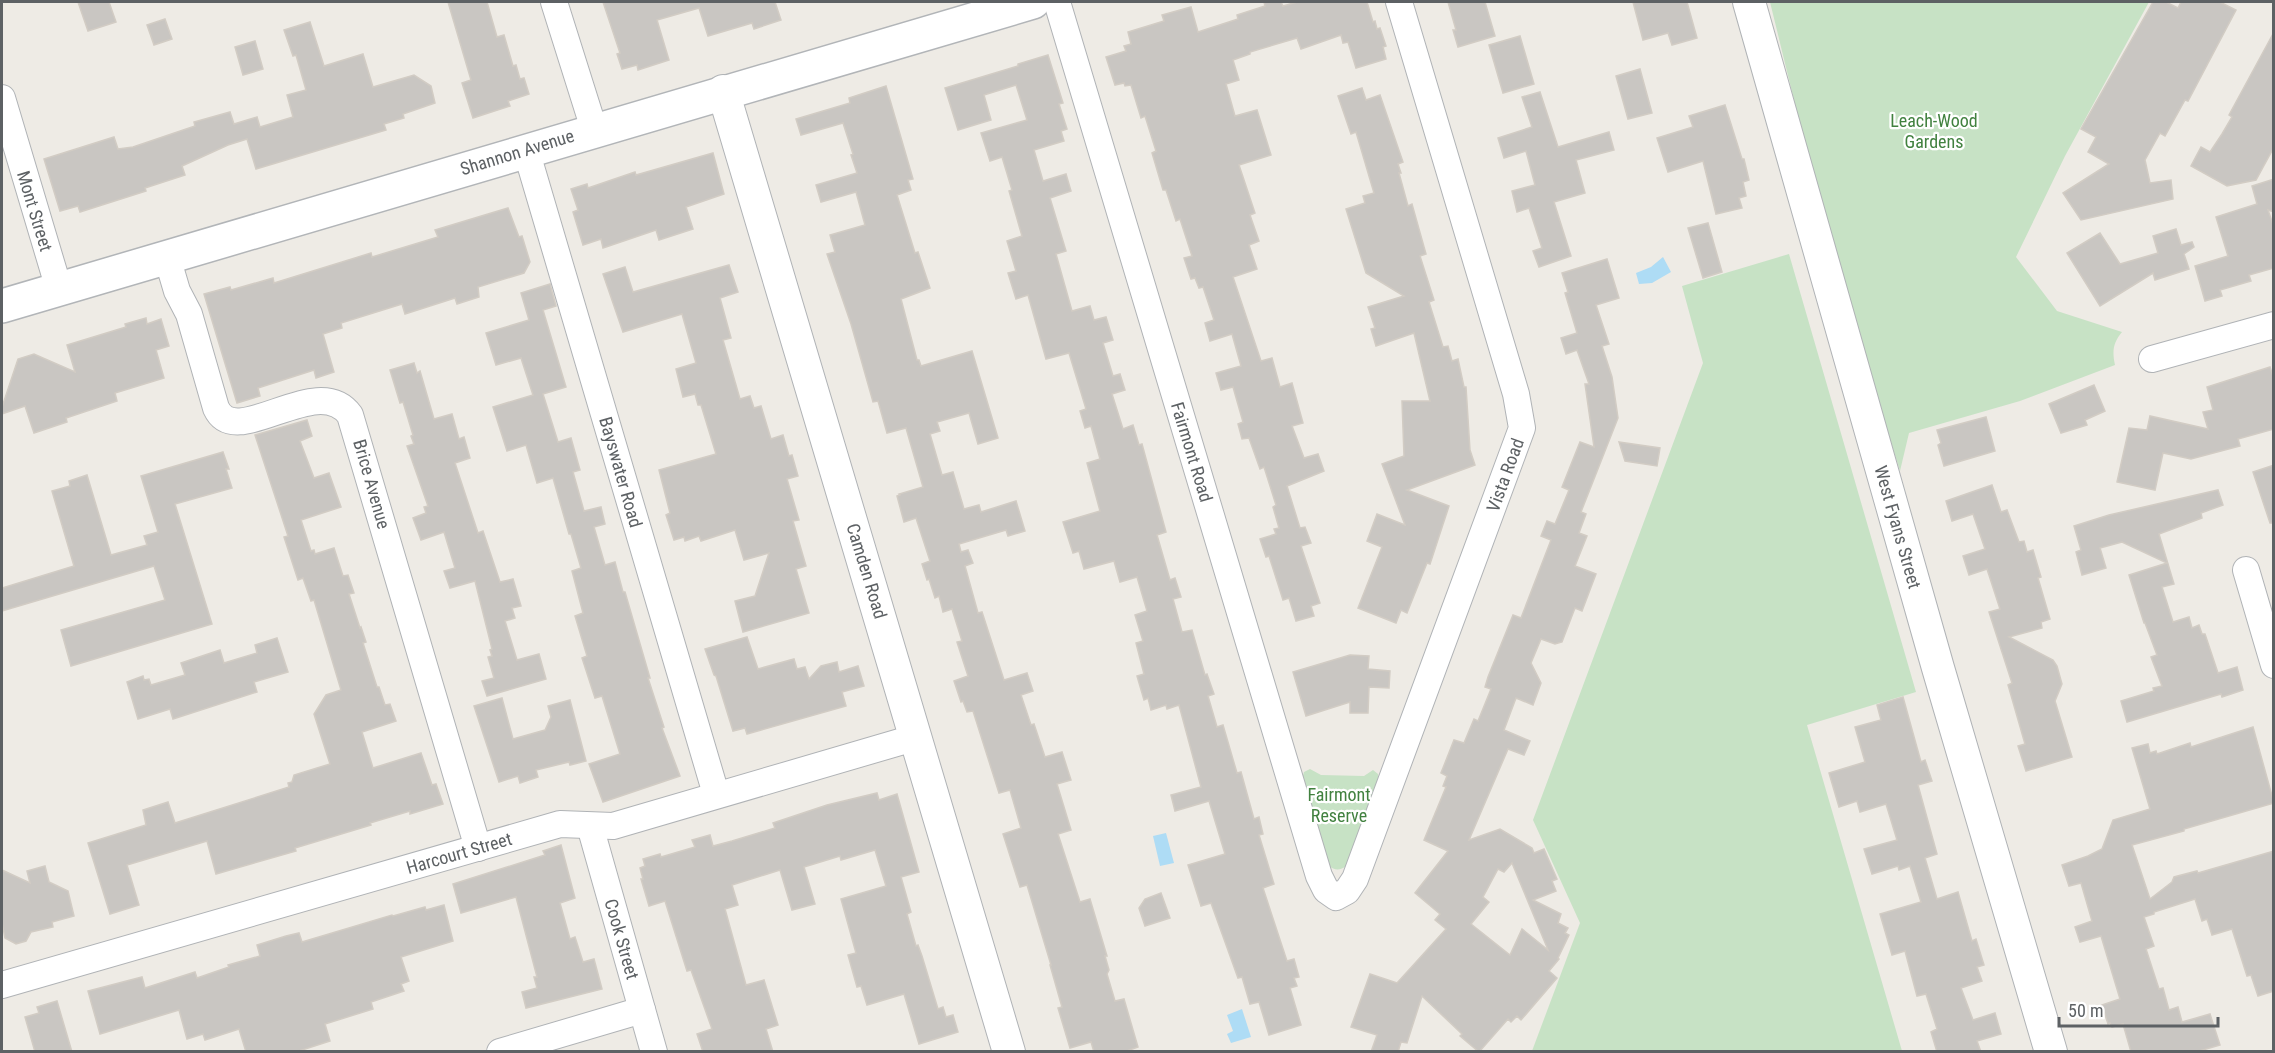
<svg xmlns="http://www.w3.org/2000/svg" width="2275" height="1053" font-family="'Roboto Condensed',sans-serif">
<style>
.green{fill:#c7e2c5}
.water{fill:#aedcf5}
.building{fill:#c9c6c2;stroke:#d2ccc4;stroke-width:1.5;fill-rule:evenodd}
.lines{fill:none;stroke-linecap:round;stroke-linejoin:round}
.minor-casing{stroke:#b0b3b6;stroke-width:28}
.tertiary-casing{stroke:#b0b3b6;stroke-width:34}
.secondary-casing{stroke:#b2b5b8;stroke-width:36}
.minor{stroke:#fff;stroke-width:26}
.tertiary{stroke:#fff;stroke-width:32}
.secondary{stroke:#fff;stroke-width:33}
.labels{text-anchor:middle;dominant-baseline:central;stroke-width:4.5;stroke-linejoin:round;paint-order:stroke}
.park-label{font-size:18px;fill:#41813f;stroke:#fff}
.street-label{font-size:18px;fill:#5d6164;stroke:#fff}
</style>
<rect width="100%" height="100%" fill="#eeebe5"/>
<g class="green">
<path d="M1770,2H2149L2065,156L2016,257L2057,311L2122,332C2113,343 2112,351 2115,365L2020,401L1909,433L1900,471L1832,255Z"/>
<path d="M1789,254L1916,692L1807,725L1902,1051H1532L1580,923L1533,820L1703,363L1682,286Z"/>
<path d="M1310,769L1321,775L1364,776L1373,770L1378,774L1379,781L1346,866C1341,870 1335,871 1329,866L1302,779L1304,772Z"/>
</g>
<g class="water">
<path d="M1663,257L1671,272L1652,283L1639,284L1636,273L1651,267Z"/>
<path d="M1166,833L1174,863L1160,866L1153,836Z"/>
<path d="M1242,1009L1251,1037L1231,1043L1227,1034L1233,1031L1227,1015Z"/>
</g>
<g class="building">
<path d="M78,2H109L116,22L88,31Z"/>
<path d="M448,2H487L497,37L504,35L513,66L516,65L520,79L524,78L529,94L508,101L510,106L473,118L462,83L471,80Z"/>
<path d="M603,2H775L781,20L754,29L752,23L708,36L699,8L657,20L669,60L638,70L637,65L622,69L617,54L620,53Z"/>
<path d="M1264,2H1281L1283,6L1297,2H1367L1373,22L1375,21L1377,29L1380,28L1386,46L1383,47L1386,59L1356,68L1348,42L1343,43L1341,35L1301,49L1297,38L1250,52V54L1233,60L1239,80L1226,84L1235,116L1257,110L1271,155L1239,165L1255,213L1250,215L1259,241L1249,245L1257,269L1233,277L1261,361L1272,358L1280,387L1292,383L1303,423L1292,426L1304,458L1318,454L1324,471L1287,486L1300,528L1305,527L1311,543L1301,546L1320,603L1311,606L1314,616L1296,621L1289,598L1283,600L1269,556L1266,557L1260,539L1276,534L1274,529L1279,528L1273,507L1276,505L1264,467L1260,469L1249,438L1242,439L1238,424L1243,422L1233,387L1221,390L1216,373L1241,366L1232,334L1210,341L1205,323L1214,320L1203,287L1199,288L1195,278L1191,279L1184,258L1192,256L1180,219L1176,221L1166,190H1163L1152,153L1156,151L1145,116L1141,118L1131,85L1125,86L1124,83L1115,85L1106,57L1126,51L1124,46L1131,44L1128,32L1164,21L1162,15L1191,7L1198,32L1238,19L1237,15L1265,6Z"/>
<path d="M1448,2H1485L1495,36L1458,47L1453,30H1456Z"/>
<path d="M1633,2H1687L1697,38L1672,45L1668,33L1643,40Z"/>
<path d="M2153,2H2166L2178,8L2181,2H2220L2236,10L2188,101L2185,100L2165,136L2160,133L2145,160L2150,183L2171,180L2173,199L2081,220L2063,193L2109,164L2088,152L2096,137L2081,129Z"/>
<path d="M165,19L172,39L154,45L147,25Z"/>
<path d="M310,22L324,66L363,54L373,87L414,75L431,86L435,103L403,114L404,118L384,124L386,130L256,169L247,139L228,145L182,166L185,175L145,188L146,191L80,212L78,206L60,211L44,159L114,137L118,149L133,147L195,126L194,122L230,112L234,124L257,117L260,127L293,117L287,95L306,90L296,55L293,56L284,30Z"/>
<path d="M2274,32V147L2256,180L2227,186L2191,166L2201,147L2210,152L2222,134L2232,117L2229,115Z"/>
<path d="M1520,36L1534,84L1503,93L1489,45Z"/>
<path d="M255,41L263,69L243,75L235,47Z"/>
<path d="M1048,55L1063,103L1059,104L1067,129L1061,131L1064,141L1034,150L1043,181L1066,174L1071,191L1050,198L1066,251L1056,254L1072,311L1090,306L1094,320L1106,317L1113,340L1103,343L1113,376L1120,374L1125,390L1112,394L1123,429L1133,425L1139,445L1142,444L1166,532L1157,535L1170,580L1175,578L1181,597L1173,599L1182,632L1192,630L1205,675L1207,674L1214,694L1208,696L1217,727L1223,725L1237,773L1241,772L1254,819L1259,817L1263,834L1259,835L1274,884L1263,888L1287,961L1294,959L1299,977L1294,978L1297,986L1290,988L1301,1025L1269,1035L1259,1002L1250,1004L1242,977L1238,978L1211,903L1201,906L1188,865L1225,854L1209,801L1175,811L1171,795L1201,787L1179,705L1167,709L1166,705L1151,710L1148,698L1144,700L1137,676L1144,674L1136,643L1143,641L1135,615L1147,611L1137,577L1120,582L1114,561L1084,569L1079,551L1073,553L1063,522L1100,511L1087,463L1100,459L1091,426L1085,428L1080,411L1086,409L1069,353L1046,359L1028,295L1016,299L1008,273L1016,271L1007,241L1022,236L1009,191L1012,190L1002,157L990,161L981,133L1027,120L1016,85L984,95L991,120L958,130L945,88L1018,66V64Z"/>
<path d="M1640,69L1652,113L1628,119L1616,76Z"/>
<path d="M886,86L913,179L908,180L911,190L897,195L915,253L918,252L930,288L901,299L917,360H919L921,366L972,351L998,438L978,444L969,413L937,422L940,431L930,434L942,475L953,472L964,509L979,505L981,512L1016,501L1025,531L1008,536L1006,530L959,544L961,552L968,550L973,563L965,566L978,613L982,612L1004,680L1027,673L1033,691L1021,695L1031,725L1034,724L1045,757L1062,752L1071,780L1057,784L1071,830L1058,834L1080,902L1090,899L1107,956H1105L1109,970L1107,974L1115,1001L1124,999L1138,1047L1124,1052H1094L1091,1042L1070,1048L1058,1008L1062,1007L1050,965H1051L1027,885L1020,887L1003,834L1021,828L1010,790L999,793L973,711L967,712L963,701L961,702L954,681L968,676L957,642L962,641L952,609L943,612L939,596L935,598L929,579L927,580L922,564L930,561L916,518L904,522L897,496L900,495L899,494L923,487L906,428L887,433L878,401L873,402L851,324L827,254L835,252L830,235L865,225L856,192L821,202L816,185L857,173L851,155L853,154L843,123L801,135L796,119L850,103L849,98Z"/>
<path d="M1362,88L1366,100L1380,95L1403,162L1398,164L1401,173H1399L1408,206L1412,204L1426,254L1420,256L1434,300L1429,302L1443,347L1448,346L1452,361L1458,359L1464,387H1466L1470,450L1475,465L1407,490L1449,506L1430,564L1427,563L1407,613L1401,610L1396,623L1358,608L1382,547L1367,541L1377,514L1405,525L1382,464L1404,456L1402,401H1430L1414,333L1376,346L1371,329L1375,328L1368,307L1404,296L1366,273L1346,209L1365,203L1363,196L1374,193L1356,132L1351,134L1338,96Z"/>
<path d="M1540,92L1558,147L1609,132L1614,150L1576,160L1585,193L1554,202L1571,256L1539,267L1533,251L1542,248L1529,208L1517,212L1512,191L1535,185L1526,151L1504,158L1498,138L1532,127L1522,97Z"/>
<path d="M1725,105L1742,159H1744L1749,180L1743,182L1746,196L1739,198L1742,208L1716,214L1703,161L1668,172L1657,138L1693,127L1689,116Z"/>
<path d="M713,153L724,194L686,207L693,229L659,240L656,230L603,248L601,239L583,245L573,212L578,210L571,189L587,184L588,188L635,172L636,175Z"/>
<path d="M2274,179V212L2268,210L2274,227V268L2249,275L2251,281L2220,290L2222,296L2205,301L2195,266L2228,256L2216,217L2257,204L2252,186Z"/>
<path d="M508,208L519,237L522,236L530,262L524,273L478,287L479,297L457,304L455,298L405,314L402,304L341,323L342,328L323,334L334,372L316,378L314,370L258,388L260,396L237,403L204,294L230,287L231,290L273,278L274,283L371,253L372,257L438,237L435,230Z"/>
<path d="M1708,223L1722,272L1703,278L1688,228Z"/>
<path d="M2176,229L2181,245L2192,242L2194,247L2184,254L2189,269L2155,280L2153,273L2100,306L2067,253L2100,233L2120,264L2158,253L2153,236Z"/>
<path d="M1607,259L1619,298L1596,305L1609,344L1602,346L1612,377L1618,418L1581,512L1586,514L1579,533L1587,536L1575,566L1596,574L1582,611L1575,608L1562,642L1555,644L1541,639L1531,663L1541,683L1533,705L1516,698L1504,730L1530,741L1524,755L1508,749L1469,840L1500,829L1532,848L1534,853L1544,849L1557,879L1552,881L1556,891L1533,900L1561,914L1558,923L1568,928L1565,933L1569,935L1558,958L1559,959L1549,971L1557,978L1521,1020L1517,1016L1511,1022L1508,1019L1479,1052L1460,1036L1462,1034L1422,996L1407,1043L1401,1042L1398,1052H1371L1377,1035L1351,1027L1370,974L1397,983L1446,929L1435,920L1440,914L1415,893L1448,851L1424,840L1446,787L1443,786L1447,776L1441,773L1454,740L1464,743L1474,719L1478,721L1491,689L1485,687L1488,677L1513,615L1521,618L1551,540L1541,536L1547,521L1555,524L1569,490L1562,487L1580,442L1594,447L1585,384H1589L1577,350L1566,354L1561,338L1577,333L1565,293L1568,292L1562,273ZM1512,863L1546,945L1548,950L1522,929L1510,955L1471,924L1489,902L1483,897L1498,869L1504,872Z"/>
<path d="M729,265L738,292L720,298L731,338L723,340L740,399L750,396L754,408L761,406L771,439L783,435L789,456L792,455L798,476L787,479L799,520L793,521L806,566L796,569L809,613L743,632L735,601L755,596L769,553L744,560L735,530L701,541L699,536L685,541L684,537L674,540L666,515L670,513L659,470L716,454L701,405H698L695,394L683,397L676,369L696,363L682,314L623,332L603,274L625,267L633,292Z"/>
<path d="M550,284L556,306L543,310L566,387L543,394L558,442L571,438L580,470L573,472L584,511L601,507L605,524L594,527L605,565L615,562L623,592H625L650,678H648L664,727L662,728L680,776L603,802L589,764L620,754L602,696L595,698L582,658L587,656L575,616L583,613L572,571L581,568L571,534H569L553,478L537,483L526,445L507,451L493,407L533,395L521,358L496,365L486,333L529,320L521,293Z"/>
<path d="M146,318L147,324L161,319L169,346L156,350L164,378L115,393L117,401L66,418L67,422L34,433L25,406L2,414V407L18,359L34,354L75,372L67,345L126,327L125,324Z"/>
<path d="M414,363L417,373L420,371L434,419L452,414L459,439L464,437L470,458L455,463L478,533L483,531L500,582L513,579L521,606L512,608L515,618L505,621L517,660L539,654L546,679L487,696L482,681L494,678L488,657L492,656L490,650L492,649L475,581L450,588L444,571L455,568L444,532L421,540L413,518L426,513L424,507L428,506L407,446L414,444L411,436L413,435L403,402L400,403L390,370Z"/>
<path d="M2270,367L2274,379V429L2238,439L2240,446L2191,459L2163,453L2155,490L2117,482L2129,428L2147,430L2150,416L2208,429L2203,412L2213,410L2207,387Z"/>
<path d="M2094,385L2105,411L2085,420L2087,425L2061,433L2049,404Z"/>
<path d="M1986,417L1995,451L1944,466L1938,445L1941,443L1937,430Z"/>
<path d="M307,420L312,436L300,441L314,478L329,473L341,507L301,520L311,551L314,550L315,554L334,548L343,576L348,575L354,593L349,594L360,628L361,627L366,642L363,643L377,687H379L385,705L390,704L396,721L362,732L373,768L421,753L432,785L436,784L443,804L410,814V811L370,823L371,825L295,848L296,851L216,874L207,841L127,865L139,905L110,914L88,843L146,825L143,810L168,802L175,823L289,787L288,783L292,782L294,775L330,764L314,714L326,695L341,690L314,600L311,601L303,578L298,580L284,537L288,536L255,435Z"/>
<path d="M1619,442L1660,448L1657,466L1625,461Z"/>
<path d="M223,452L229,469H226L232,488L175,504L212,624L71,666L61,630L165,600L154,566L2,611V588L74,566L52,491L70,486L69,481L87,475L111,555L147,545L144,536L158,532L141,476Z"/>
<path d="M2274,465V523H2270L2253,472Z"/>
<path d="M1992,485L2001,512L2007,510L2019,542L2024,541L2027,552L2033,550L2041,577L2038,578L2050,619L2041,622L2042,628L2009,637L2053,660L2057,666L2062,684L2055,701L2072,757L2026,771L2018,746L2025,744L2008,685L2012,683L1989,612L2000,609L1987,569L1969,575L1963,556L1985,549L1973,514L1952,521L1946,501Z"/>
<path d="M2218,490L2223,505L2201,513L2202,518L2159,534L2174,584L2162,587L2173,622L2189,617L2192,628L2199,625L2202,634H2205L2218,673L2237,667L2243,690L2222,697L2221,694L2127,722L2121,701L2154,691L2153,688L2162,686L2151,657L2157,655L2145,623H2144L2129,575L2167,563L2122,542L2100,548L2106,568L2082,575L2076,552L2081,550L2074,526L2109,515Z"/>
<path d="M747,637L758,669L794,659L797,669L805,667L809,679L821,666L837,662L839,672L858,666L864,686L842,692L846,706L747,734L745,728L733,731L716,676L714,675L705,649Z"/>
<path d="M277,638L288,672L254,682L257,692L173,719L170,709L138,719L127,682L143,676L144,680L149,679L151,685L185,675L181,663L220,650L224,663L257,653L255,645Z"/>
<path d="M1350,655L1369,656L1368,669L1390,671L1389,688L1369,687L1368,713H1350V702L1306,716L1293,672Z"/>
<path d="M1903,697L1921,762L1925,760L1932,781L1918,785L1937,854L1925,858L1937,899L1958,892L1972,941L1976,939L1984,965L1977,967L1982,981L1961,988L1973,1020L1995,1013L2001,1034L1977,1041L1981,1052H1937L1931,1032L1937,1029L1926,994L1917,996L1905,951L1892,955L1880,914L1921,902L1910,866L1899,870L1898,866L1872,874L1864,849L1897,840L1886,804L1860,812L1857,801L1839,807L1829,773L1865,762L1855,727L1881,720L1877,705Z"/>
<path d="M502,698L513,739L545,730L551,717L548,706L570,700L586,761L570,765L569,762L536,770L538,777L520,783L518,776L499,782L474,706Z"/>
<path d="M2253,727L2274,803L2184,829V831L2132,845L2150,899L2172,882L2174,877L2197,871L2198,873L2274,851V991L2258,996L2251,975L2247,976L2232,929L2212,935L2207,919L2202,921L2195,899L2154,912V914L2144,917L2154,946L2146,949L2159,989L2163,988L2169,1010L2178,1007L2182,1022L2210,1014L2220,1045L2196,1052H2131L2123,1024L2112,1027L2110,1023L2108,1024L2102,1005L2120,999L2101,936L2080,942L2075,927L2092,921L2081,883L2069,886L2062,865L2088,856L2102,849L2113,820L2150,809L2132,748L2148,744L2150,753L2156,751L2157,754L2190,743L2191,747Z"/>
<path d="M877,793L879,800L897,794L919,872L901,877L911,912L907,914L916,946L918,945L922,956L938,1009L943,1007L946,1017L953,1015L958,1032L919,1044L904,994L867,1005L861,986L857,987L848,955L856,953L841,899L886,886L875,850L841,860L840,856L804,867L815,904L792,910L780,870L732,885L738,905L725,909L746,985L764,980L778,1025L766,1029L773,1052H703L697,1034L712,1029L691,970L687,971L665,901L649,906L641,879H643L640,868L645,866L643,859L660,854L661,857L695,847L692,840L710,835L713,846L732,841L775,828L773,823L827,805Z"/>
<path d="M561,845L575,898L560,903L570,939L575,937L583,962L594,959L602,989L526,1008L522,992L537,988L534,977H537L516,897L461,913L453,884L545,855L543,851Z"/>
<path d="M45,866L49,882L68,891L74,916L52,922L53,927L31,932L26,941L16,944L5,938L2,923V870L30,883L27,871Z"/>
<path d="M1161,893L1170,918L1145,926L1139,908L1145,899Z"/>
<path d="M444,905L453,941L401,957L409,981L401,984L404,991L371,1002L373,1009L325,1024L330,1041L296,1052H246L239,1029L205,1040L203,1034L187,1039L179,1010L100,1034L88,991L142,977L145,988L195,972L197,978L229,967L228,965L260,956L257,945L286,936L299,933L302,942L392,915L393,916L425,907L426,910Z"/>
<path d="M57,1001L72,1052H35L25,1017L39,1013L37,1007Z"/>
</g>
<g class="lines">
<g class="minor-casing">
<g id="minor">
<path d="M554,2L594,129"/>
<path d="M1057,2L1319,876L1326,890L1336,897L1347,891L1355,879L1522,428L1516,394L1399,2"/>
<path d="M2,98L59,289"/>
<path d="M526,150L716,794"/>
<path d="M167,257L177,291L189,314L216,408C236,452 317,370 350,415L478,848"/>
<path d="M2152,359L2274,325"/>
<path d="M2246,570L2274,665"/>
<path d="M590,826L654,1052"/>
<path d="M2,985L560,824L613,826L917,737"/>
<path d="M500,1052L642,1010"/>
</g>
</g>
<g class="tertiary-casing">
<g id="tertiary">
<path d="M1749,2L1938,668L2051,1052"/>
<path d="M723,91L1009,1052"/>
</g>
</g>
<g class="secondary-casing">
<path id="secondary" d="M2,306L1033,2"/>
</g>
<use href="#minor" class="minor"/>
<use href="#tertiary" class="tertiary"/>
<use href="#secondary" class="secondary"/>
</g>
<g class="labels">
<g class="park-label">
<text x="1934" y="120">Leach-Wood<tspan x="1934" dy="21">Gardens</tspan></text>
<text x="1339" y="794">Fairmont<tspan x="1339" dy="21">Reserve</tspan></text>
</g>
<g class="street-label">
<text transform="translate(517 152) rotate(-17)">Shannon Avenue</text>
<text transform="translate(35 211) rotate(73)">Mont Street</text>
<text transform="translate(1192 452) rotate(73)">Fairmont Road</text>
<text transform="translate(621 472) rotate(74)">Bayswater Road</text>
<text transform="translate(1505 475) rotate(-70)">Vista Road</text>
<text transform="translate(372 484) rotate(74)">Brice Avenue</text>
<text transform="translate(1898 527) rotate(74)">West Fyans Street</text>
<text transform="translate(867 571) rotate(73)">Camden Road</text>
<text transform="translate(459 853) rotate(-16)">Harcourt Street</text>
<text transform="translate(622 939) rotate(74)">Cook Street</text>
</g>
</g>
<rect width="2275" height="1053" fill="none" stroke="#5d6164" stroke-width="6"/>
<path d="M2059 1017v9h159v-9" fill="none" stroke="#5d6164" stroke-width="3"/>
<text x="2068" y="1017" font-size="18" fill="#5d6164" stroke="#ffffff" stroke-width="4.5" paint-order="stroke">50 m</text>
</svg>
